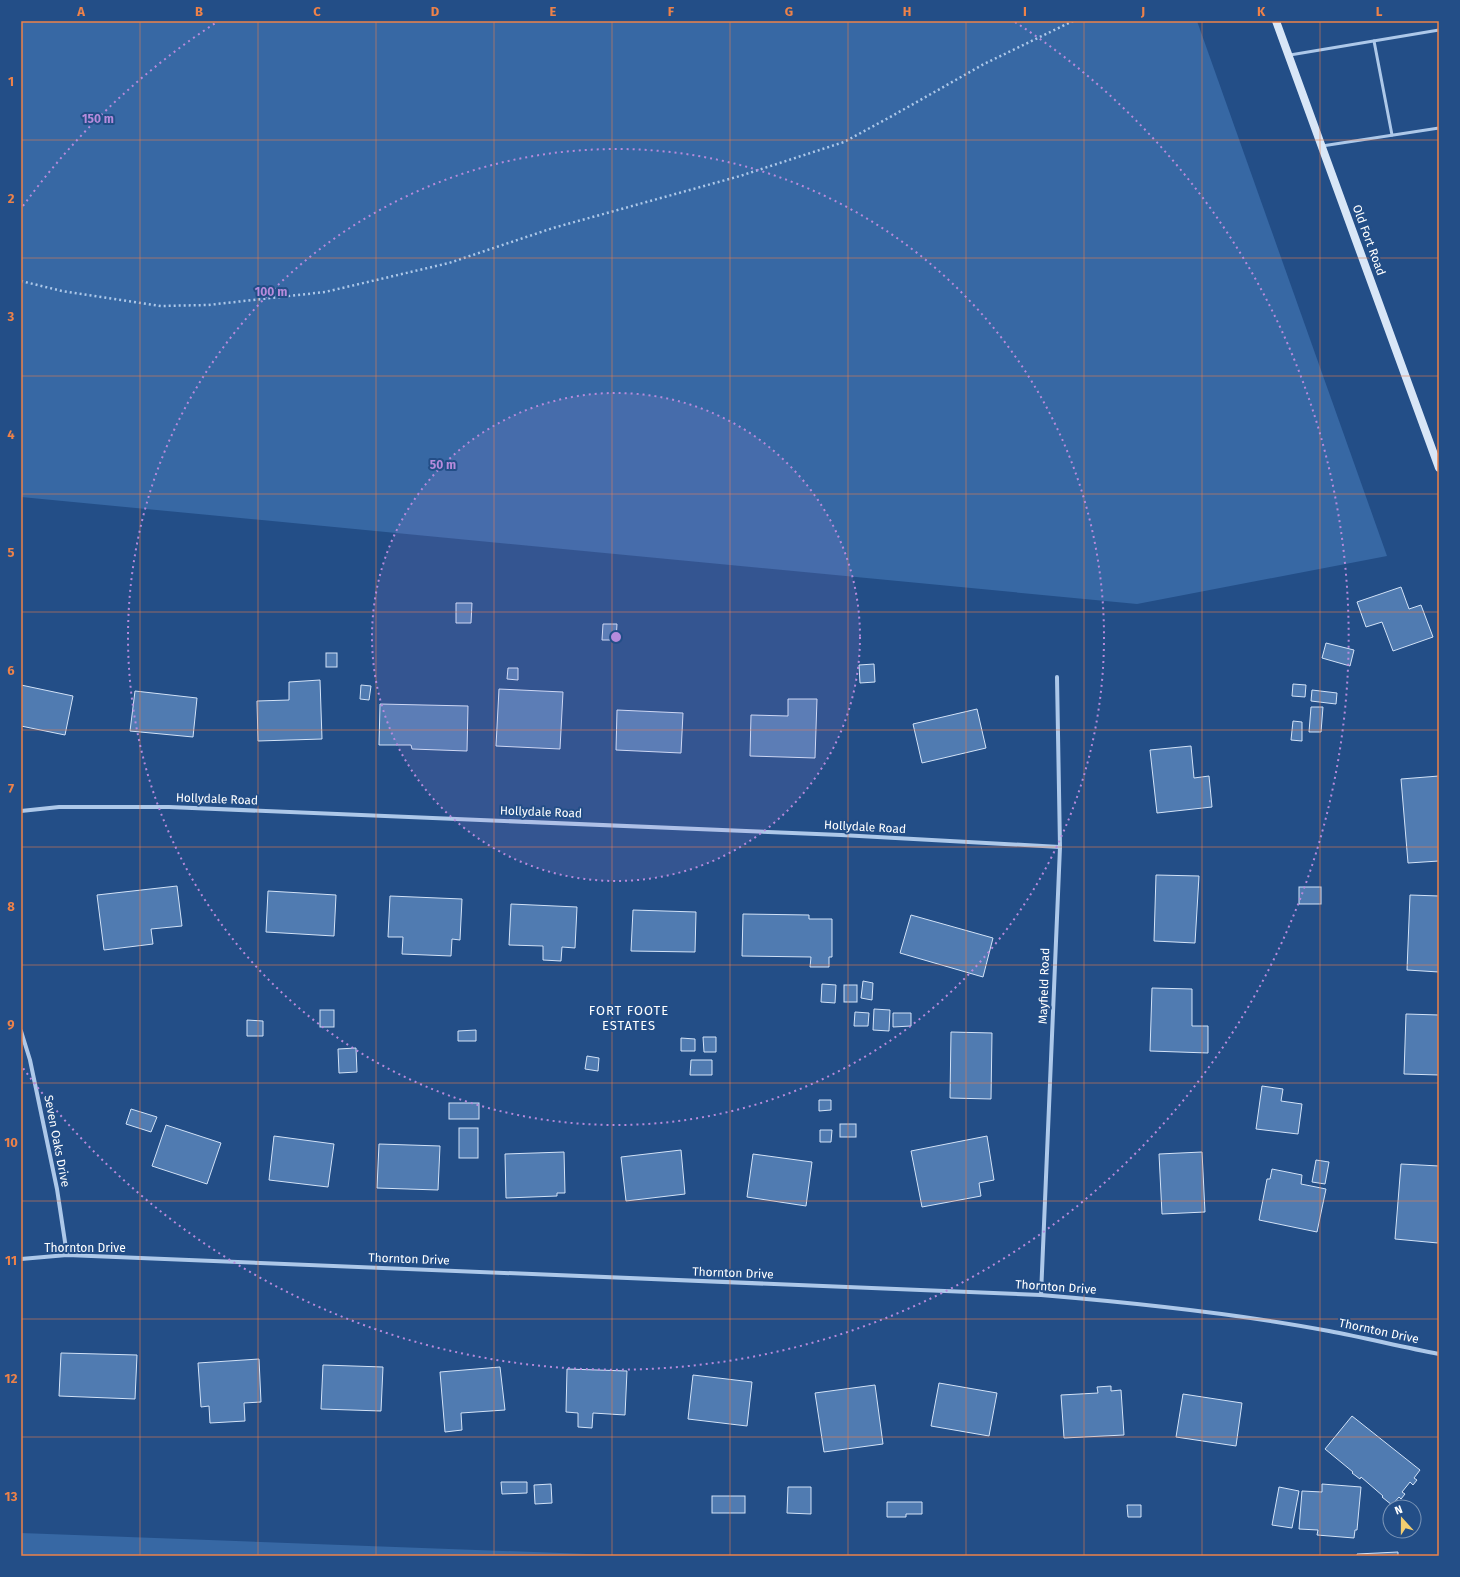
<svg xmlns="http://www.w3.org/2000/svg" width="1460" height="1577" font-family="'Fira Sans',sans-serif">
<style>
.green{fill:#3768a4}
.building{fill:#507bb1;stroke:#d2e2f7}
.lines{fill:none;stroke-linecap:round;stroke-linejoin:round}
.path{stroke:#adc8e9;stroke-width:2.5;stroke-dasharray:2 3;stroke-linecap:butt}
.service{stroke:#adc8e9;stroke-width:3}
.minor{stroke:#adc8e9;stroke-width:4}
.secondary{stroke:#d8e6f7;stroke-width:8}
.grid{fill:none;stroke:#ee8249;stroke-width:1;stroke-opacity:0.55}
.ring{fill:none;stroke:#b68bdc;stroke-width:2;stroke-dasharray:2 4}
.labels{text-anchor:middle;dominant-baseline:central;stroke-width:4;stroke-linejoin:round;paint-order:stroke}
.street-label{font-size:12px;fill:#fff;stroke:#234e87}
.neighbourhood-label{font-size:13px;letter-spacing:1px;fill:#fff;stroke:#234e87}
.centre{fill:#b68bdc;stroke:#234e87;stroke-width:2}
.ring-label{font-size:12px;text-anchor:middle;font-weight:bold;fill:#b68bdc;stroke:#234e87;stroke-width:4;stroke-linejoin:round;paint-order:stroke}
.neatline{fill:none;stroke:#ee8249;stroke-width:1.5}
.grid-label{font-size:13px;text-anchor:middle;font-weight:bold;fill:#ee8249}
</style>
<rect width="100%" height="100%" fill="#234e87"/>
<g class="green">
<path d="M21,21H1197L1387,556L1137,604L21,497Z"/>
<path d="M21,1533L640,1556H21Z"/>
</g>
<g class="building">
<path d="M1401,587L1409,609L1421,605L1433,637L1393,651L1382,622L1366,627L1357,602Z"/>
<path d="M456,603H472L471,623H456Z"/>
<path d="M603,624H617L616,640H602Z"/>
<path d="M1326,643L1354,650L1350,666L1322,658Z"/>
<rect x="326" y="653" width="11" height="14"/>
<path d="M874,664L875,682L860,683L859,665Z"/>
<path d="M508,668H518V680L507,679Z"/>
<path d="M320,680L322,739L258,741L257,701L289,700V682Z"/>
<path d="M1293,684L1306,685L1305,697L1292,696Z"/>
<path d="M21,685L73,696L65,735L21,726Z"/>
<path d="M361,685L371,686L369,700L360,699Z"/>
<path d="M499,689L563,692L560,749L496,746Z"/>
<path d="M1312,690L1337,693L1336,704L1311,701Z"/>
<path d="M135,691L197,698L193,737L130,731Z"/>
<path d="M788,699H817L815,758L750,756L751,715L788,716Z"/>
<path d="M380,704L468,706L467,751L412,749L411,745H379Z"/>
<path d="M1311,707H1323L1321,732H1309Z"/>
<path d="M977,709L986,748L922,763L913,724Z"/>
<path d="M617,710L683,713L681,753L616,750Z"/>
<path d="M1293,721L1302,722V741L1291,740Z"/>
<path d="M1191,746L1194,778L1209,776L1212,807L1157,813L1150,750Z"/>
<path d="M1439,776V861L1408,863L1401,779Z"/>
<path d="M1156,875L1199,876L1195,943L1154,941Z"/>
<path d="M177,886L182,926L151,929L153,944L104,950L97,895Z"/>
<rect x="1299" y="887" width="22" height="17"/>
<path d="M268,891L336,895L334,936L266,932Z"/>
<path d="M1410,895L1439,896V972L1407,970Z"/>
<path d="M390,896L462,899L460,940L452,939L451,956L402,954L403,937H388Z"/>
<path d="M511,904L577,907L575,948L562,947L561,961L543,960V946L509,945Z"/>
<path d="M633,910L696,912L695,952L631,951Z"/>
<path d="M743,914L809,915V919H832V957H829V967H810L811,957L742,956Z"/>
<path d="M911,915L993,938L983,977L900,953Z"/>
<path d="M863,981L873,983L872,1000L861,998Z"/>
<path d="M822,984L836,985L835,1003L821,1002Z"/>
<rect x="844" y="985" width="13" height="17"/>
<path d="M1152,988L1192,989V1026H1208V1053L1150,1051Z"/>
<path d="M874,1009L890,1010L889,1031L873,1030Z"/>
<rect x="320" y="1010" width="14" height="17"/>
<path d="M855,1012L869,1013L868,1026H854Z"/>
<path d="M893,1013H911V1026L893,1027Z"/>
<path d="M1406,1014L1439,1015V1075L1404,1074Z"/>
<path d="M247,1020L263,1021V1036H247Z"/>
<path d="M476,1030V1041H458V1031Z"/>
<path d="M951,1032L992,1033L991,1099L950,1098Z"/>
<path d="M703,1037H716V1052H704Z"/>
<path d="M681,1038L695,1039V1051H681Z"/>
<path d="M356,1048L357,1072L339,1073L338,1049Z"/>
<path d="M587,1056L599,1058L598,1071L585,1069Z"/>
<path d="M691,1060H712V1075H690Z"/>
<path d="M1262,1086L1283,1089L1281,1101L1302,1104L1298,1134L1256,1129Z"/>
<path d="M819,1100H831V1110L819,1111Z"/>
<rect x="449" y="1103" width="30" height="16"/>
<path d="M131,1109L157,1117L151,1132L126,1124Z"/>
<rect x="840" y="1124" width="16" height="13"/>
<path d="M166,1125L221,1143L207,1184L152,1166Z"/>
<rect x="459" y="1128" width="19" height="30"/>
<path d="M820,1130H832L831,1142H820Z"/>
<path d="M274,1136L334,1144L328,1187L269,1180Z"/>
<path d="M987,1136L994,1180L979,1183L981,1196L922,1207L911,1151Z"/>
<path d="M379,1144L440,1146L438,1190L377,1188Z"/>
<path d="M681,1150L685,1194L626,1201L621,1157Z"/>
<path d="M564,1152L565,1193H557V1196L506,1198L505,1154Z"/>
<path d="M1202,1152L1205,1212L1162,1214L1159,1154Z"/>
<path d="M753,1154L812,1162L806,1206L747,1197Z"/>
<path d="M1316,1160L1329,1162L1325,1184L1312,1182Z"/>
<path d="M1401,1164L1439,1166L1438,1243L1395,1239Z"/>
<path d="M1272,1169L1302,1175L1301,1184L1326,1189L1317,1232L1259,1220L1267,1179H1270Z"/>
<path d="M61,1353L137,1355L135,1399L59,1396Z"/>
<path d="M259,1359L261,1402L244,1403L245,1421L210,1423L209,1406L201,1407L198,1363Z"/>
<path d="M323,1365L383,1367L381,1411L321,1409Z"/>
<path d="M500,1367L505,1410L461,1413L462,1430L445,1432L440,1372Z"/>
<path d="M567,1369L627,1371L625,1415L593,1413L592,1428L578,1427V1413L566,1412Z"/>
<path d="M693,1375L752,1382L747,1426L688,1419Z"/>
<path d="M939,1383L997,1393L989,1436L931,1426Z"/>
<path d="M875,1385L883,1444L824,1452L815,1393Z"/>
<path d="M1111,1386V1391L1121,1390L1124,1435L1064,1438L1061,1395L1098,1393L1097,1387Z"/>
<path d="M1183,1394L1242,1403L1236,1446L1176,1437Z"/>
<path d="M1352,1416L1420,1470L1414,1478L1417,1480L1413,1485L1410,1482L1402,1492L1405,1494L1401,1499L1399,1497L1392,1505L1382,1497L1383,1496L1361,1477L1360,1479L1352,1473L1353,1472L1325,1449Z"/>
<path d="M501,1482H527V1493L502,1494Z"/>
<path d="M551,1484L552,1503L535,1504L534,1485Z"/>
<path d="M1322,1484L1361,1487L1357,1530H1355L1354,1538L1317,1535L1318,1530L1299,1529L1302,1491L1322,1492Z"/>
<path d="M788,1487H811V1514L787,1513Z"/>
<path d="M1279,1487L1299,1491L1292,1528L1272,1525Z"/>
<rect x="712" y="1496" width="33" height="17"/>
<path d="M887,1502H922V1514H906V1517H887Z"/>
<path d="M1127,1505H1141V1517H1128Z"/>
<path d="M1398,1552V1556H1357V1554Z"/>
</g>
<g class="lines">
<path class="path" d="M21,281L62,291L161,306L208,305L325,292L449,263L553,228L740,176L844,142L892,116L984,64L1073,21"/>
<g class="service">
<path d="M1374,41L1392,135"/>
<path d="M1290,55L1439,30"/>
<path d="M1322,146L1439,128"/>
</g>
<g class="minor">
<path d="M21,811L59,807H169L841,835L1060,847"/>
<path d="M21,1031L30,1060L57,1189L67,1255"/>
<path d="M21,1259L67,1255L1041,1295C1137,1303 1234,1313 1329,1331C1366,1338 1402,1347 1439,1354"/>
<path d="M1041,1295L1060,847L1057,677"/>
</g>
<path class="secondary" d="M1276,21L1439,468"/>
</g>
<path class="grid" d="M140,21V1556M258,21V1556M376,21V1556M494,21V1556M612,21V1556M730,21V1556M848,21V1556M966,21V1556M1084,21V1556M1202,21V1556M1320,21V1556M21,140H1439M21,258H1439M21,376H1439M21,494H1439M21,612H1439M21,730H1439M21,847H1439M21,965H1439M21,1083H1439M21,1201H1439M21,1319H1439M21,1437H1439"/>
<circle cx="616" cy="637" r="244" fill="#b68bdc" fill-opacity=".12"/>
<g class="ring">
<circle cx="616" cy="637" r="244"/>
<circle cx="616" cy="637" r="488"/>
<path d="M23 206A733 733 0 0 1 217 22M1015 22A733 733 0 1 1 23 1068"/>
</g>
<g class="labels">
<g class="street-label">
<text transform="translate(1369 240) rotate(70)">Old Fort Road</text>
<text transform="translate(217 799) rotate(2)">Hollydale Road</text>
<text transform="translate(541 812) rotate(2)">Hollydale Road</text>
<text transform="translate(865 827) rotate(3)">Hollydale Road</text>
<text transform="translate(1044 986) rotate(-88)">Mayfield Road</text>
<text transform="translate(57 1141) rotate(79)">Seven Oaks Drive</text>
<text x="85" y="1248">Thornton Drive</text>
<text transform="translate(409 1259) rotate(2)">Thornton Drive</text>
<text transform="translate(733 1273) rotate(2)">Thornton Drive</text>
<text transform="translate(1056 1287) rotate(4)">Thornton Drive</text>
<text transform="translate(1379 1331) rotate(12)">Thornton Drive</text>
</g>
<g class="neighbourhood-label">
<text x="629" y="1010">FORT FOOTE<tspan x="629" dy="15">ESTATES</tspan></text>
</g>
</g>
<circle cx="616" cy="637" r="6" class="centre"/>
<g class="ring-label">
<text x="98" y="123">150 m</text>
<text x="271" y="296">100 m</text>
<text x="443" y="469">50 m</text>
</g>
<rect width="1460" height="1577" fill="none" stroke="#234e87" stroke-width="44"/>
<g transform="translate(1402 1519) rotate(339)"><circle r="19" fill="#234e87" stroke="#7b95b7"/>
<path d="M0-3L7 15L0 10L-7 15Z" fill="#f4ce70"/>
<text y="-6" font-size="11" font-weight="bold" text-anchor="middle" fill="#ffffff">N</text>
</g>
<rect x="22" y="22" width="1416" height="1533" class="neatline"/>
<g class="grid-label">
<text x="81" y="16">A</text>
<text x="199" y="16">B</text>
<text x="317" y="16">C</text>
<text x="435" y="16">D</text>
<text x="553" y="16">E</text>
<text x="671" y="16">F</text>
<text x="789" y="16">G</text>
<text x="907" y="16">H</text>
<text x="1025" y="16">I</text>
<text x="1143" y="16">J</text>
<text x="1261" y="16">K</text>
<text x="1379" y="16">L</text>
<text x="11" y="86">1</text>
<text x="11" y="203">2</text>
<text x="11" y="321">3</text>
<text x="11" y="439">4</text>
<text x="11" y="557">5</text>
<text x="11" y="675">6</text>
<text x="11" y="793">7</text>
<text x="11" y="911">8</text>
<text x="11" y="1029">9</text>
<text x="11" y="1147">10</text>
<text x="11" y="1265">11</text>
<text x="11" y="1383">12</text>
<text x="11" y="1501">13</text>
</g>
</svg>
